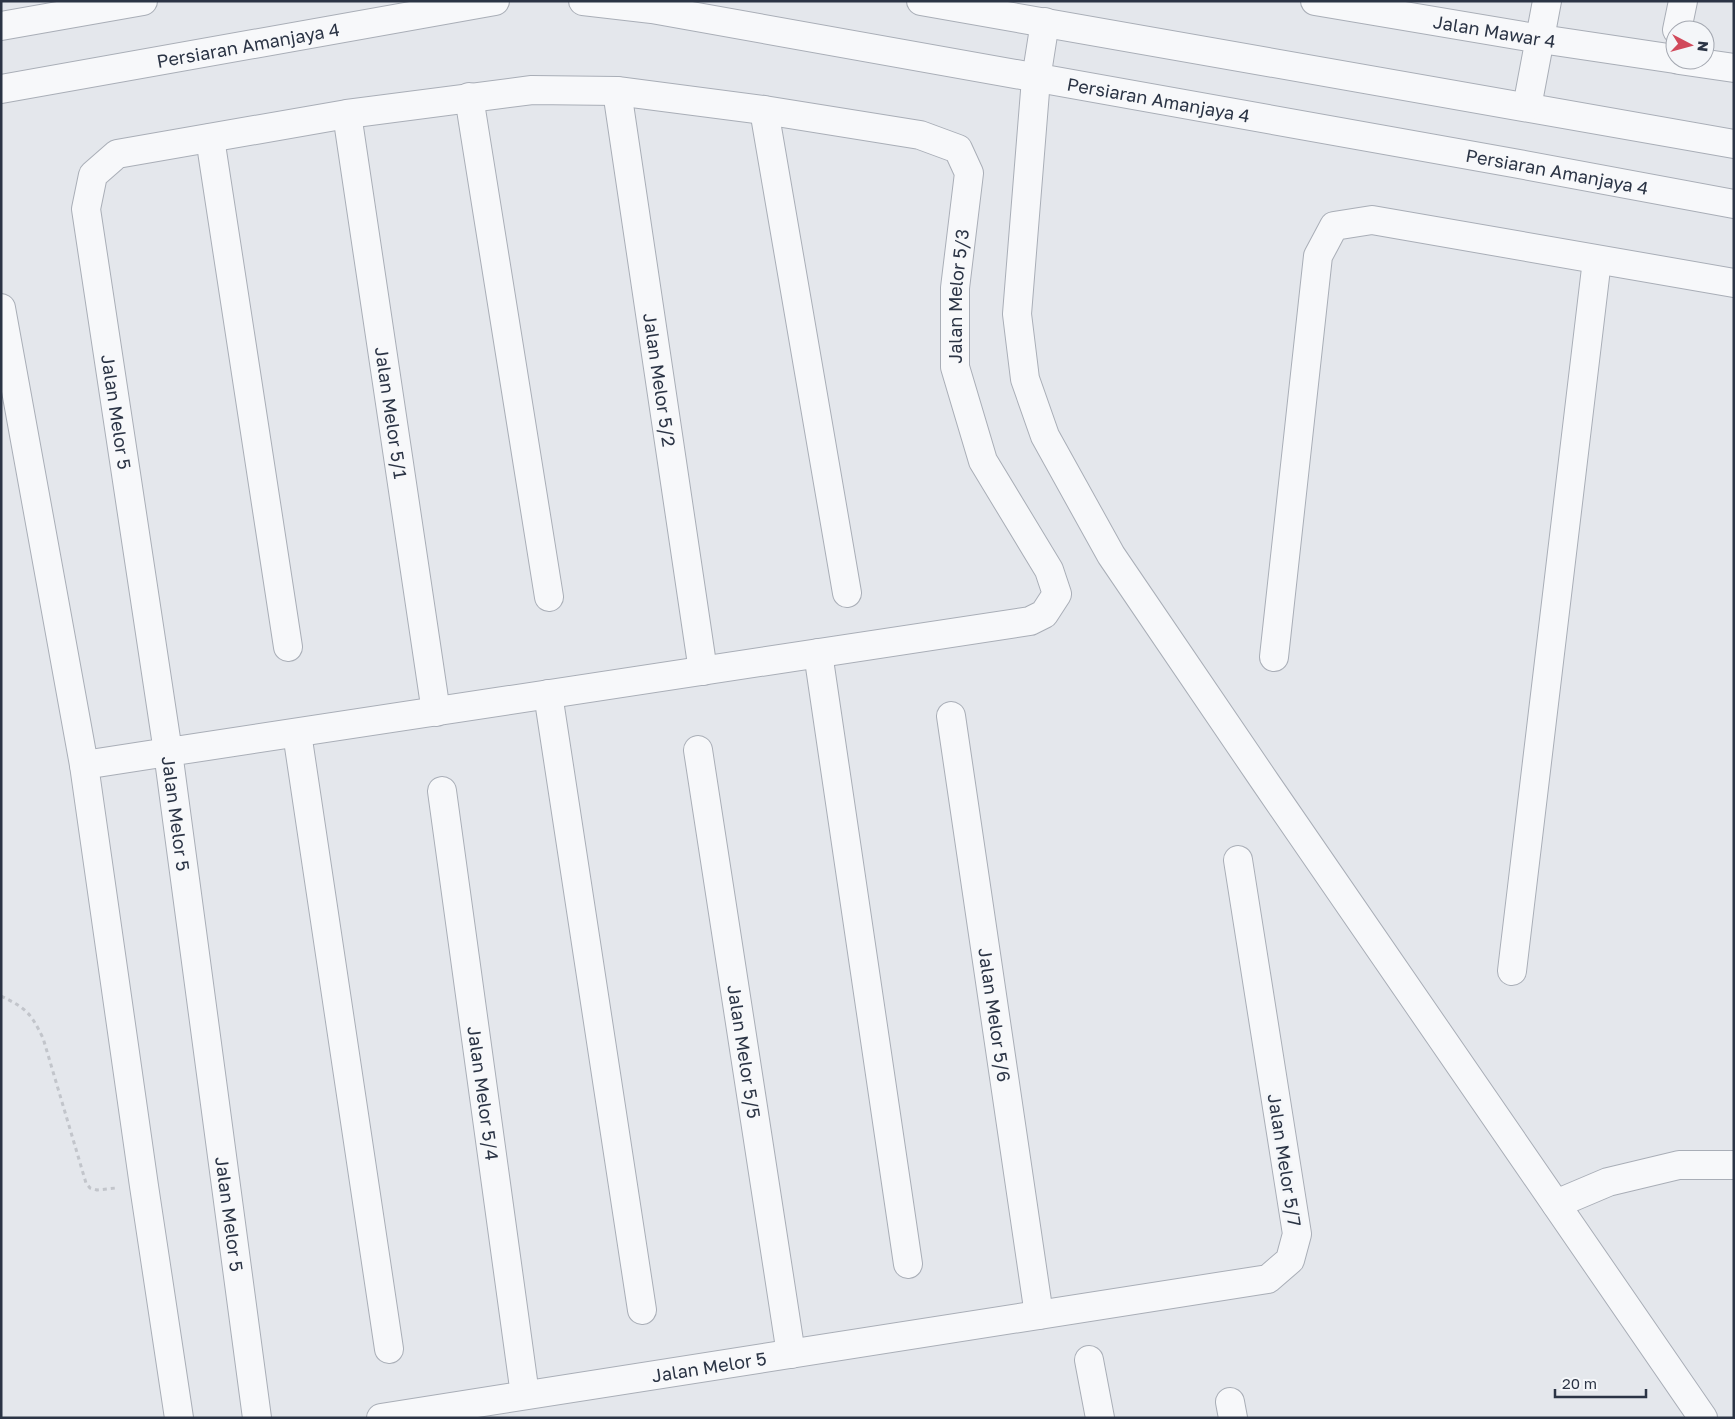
<svg xmlns="http://www.w3.org/2000/svg" width="1735" height="1419" font-family="'Golos Text',sans-serif">
<style>
.lines{fill:none;stroke-linecap:round;stroke-linejoin:round}
.minor-casing{stroke:#a9aeb7;stroke-width:30}
.path{stroke:#c2c5cb;stroke-width:3;stroke-dasharray:4 4;stroke-linecap:butt}
.minor{stroke:#f7f8fa;stroke-width:28}
.labels{text-anchor:middle;dominant-baseline:central;stroke-width:5;stroke-linejoin:round;paint-order:stroke}
.street-label{font-size:18px;fill:#2b3445;stroke:#f4f6f9}
</style>
<rect width="100%" height="100%" fill="#e4e7ec"/>
<g class="lines">
<g class="minor-casing">
<g id="minor">
<path id="s1" d="M583,1L652,9L1519,164L1734,204"/>
<path d="M921,1L1734,144"/>
<path id="s2" d="M1315,1L1541,39L1675,59"/>
<path d="M1045,22L1036,79L1017,314L1025,379L1045,436L1111,555L1266,783L1703,1418"/>
<path d="M1,26L143,1"/>
<path d="M1677,30L1683,1"/>
<path d="M1679,60L1734,68"/>
<path id="s3" d="M1,89L495,1"/>
<path id="s4" d="M617,91L703,671"/>
<path d="M469,97L549,597"/>
<path d="M1527,107L1547,1"/>
<path d="M764,110L847,593"/>
<path id="s5" d="M347,114L436,712"/>
<path d="M210,138L288,647"/>
<path d="M1,308L84,765L144,1186L179,1418"/>
<path d="M818,653L908,1264"/>
<path d="M1274,657L1318,256L1334,226L1372,220L1734,283"/>
<path d="M548,694L642,1310"/>
<path id="s6" d="M951,716L1039,1315"/>
<path d="M297,733L389,1349"/>
<path id="s7" d="M698,750L791,1354"/>
<path id="s8" d="M84,765L168,752L1030,621L1044,614L1057,594L1049,570L983,461L955,367V288L969,173L958,149L920,135L764,110L617,91L532,90L347,114L117,154L93,175L86,209L168,752L257,1418"/>
<path id="s9" d="M442,791L525,1395"/>
<path d="M1512,971L1597,260"/>
<path d="M1556,1204L1608,1182L1679,1165H1734"/>
<path d="M1089,1360L1100,1418"/>
<path d="M1230,1402L1233,1418"/>
<path id="s10" d="M381,1418L1268,1279L1290,1260L1297,1234L1238,860"/>
</g>
</g>
<path class="path" d="M1,996C27,1009 30,1012 43,1038L86,1183L90,1188L97,1190L116,1188"/>
<use href="#minor" class="minor"/>
</g>
<g class="labels">
<g class="street-label">
<text stroke="none"><textPath href="#s2" startOffset="182">Jalan Mawar 4</textPath></text>
<text stroke="none"><textPath href="#s3" startOffset="251">Persiaran Amanjaya 4</textPath></text>
<text stroke="none"><textPath href="#s1" startOffset="584">Persiaran Amanjaya 4</textPath></text>
<text stroke="none"><textPath href="#s1" startOffset="989">Persiaran Amanjaya 4</textPath></text>
<text stroke="none"><textPath href="#s8" startOffset="1318">Jalan Melor 5/3</textPath></text>
<text stroke="none"><textPath href="#s4" startOffset="292">Jalan Melor 5/2</textPath></text>
<text stroke="none"><textPath href="#s8" startOffset="2592">Jalan Melor 5</textPath></text>
<text stroke="none"><textPath href="#s5" startOffset="302">Jalan Melor 5/1</textPath></text>
<text stroke="none"><textPath href="#s8" startOffset="2998">Jalan Melor 5</textPath></text>
<text stroke="none"><textPath href="#s6" startOffset="302">Jalan Melor 5/6</textPath></text>
<text stroke="none"><textPath href="#s7" startOffset="305">Jalan Melor 5/5</textPath></text>
<text stroke="none"><textPath href="#s9" startOffset="305">Jalan Melor 5/4</textPath></text>
<text transform="translate(1285 1160) rotate(81)">Jalan Melor 5/7</text>
<text stroke="none"><textPath href="#s8" startOffset="3402">Jalan Melor 5</textPath></text>
<text stroke="none"><textPath href="#s10" startOffset="332">Jalan Melor 5</textPath></text>
</g>
</g>
<rect width="1735" height="1419" fill="none" stroke="#2b3445" stroke-width="5"/>
<g transform="translate(1690 45) rotate(96)"><circle r="24" fill="#f4f6f9" stroke="#a4a8b1"/>
<path d="M0-4L9 19L0 12L-9 19Z" fill="#d1495b"/>
<text y="-8" font-size="14" font-weight="bold" text-anchor="middle" fill="#2b3445">N</text>
</g>
<path d="M1555 1389v8h91v-8" fill="none" stroke="#2b3445" stroke-width="2.5"/>
<text x="1562" y="1389" font-size="15" fill="#2b3445" stroke="#f4f6f9" stroke-width="4" paint-order="stroke">20 m</text>
</svg>
